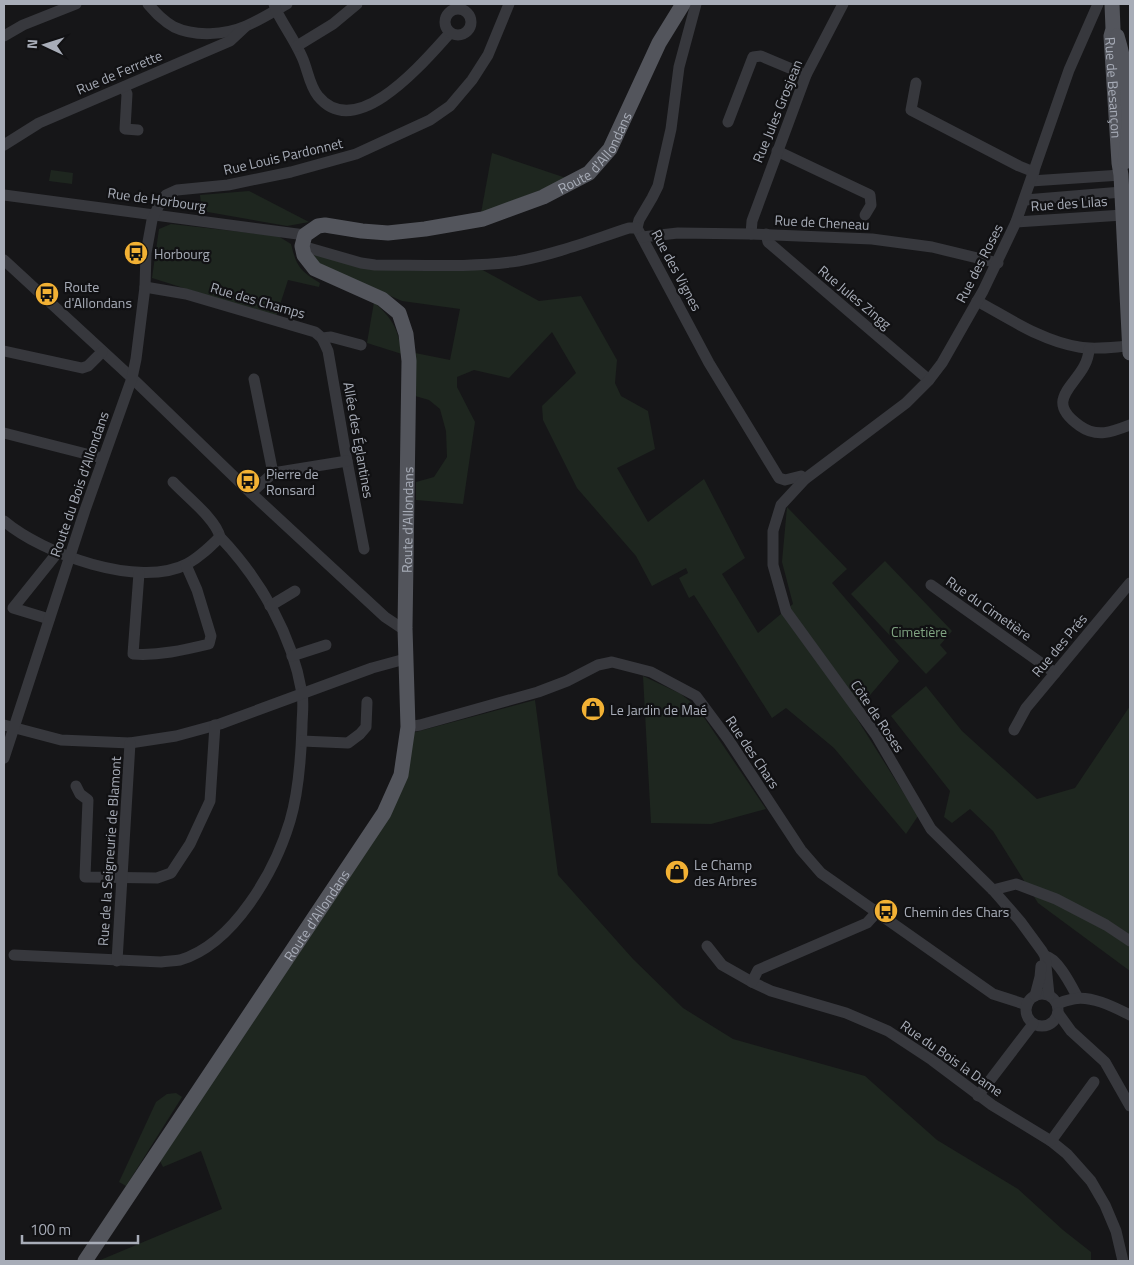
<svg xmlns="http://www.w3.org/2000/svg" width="1134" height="1265" font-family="'Titillium Web',sans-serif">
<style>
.green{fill:#1e261f}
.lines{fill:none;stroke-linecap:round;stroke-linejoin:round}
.minor{stroke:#37383d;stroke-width:11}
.major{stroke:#53555c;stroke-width:15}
.labels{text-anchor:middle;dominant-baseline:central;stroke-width:4.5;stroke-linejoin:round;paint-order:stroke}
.street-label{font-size:14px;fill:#a8adb8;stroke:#111113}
.poi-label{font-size:14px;fill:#a8adb8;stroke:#111113;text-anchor:start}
.park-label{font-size:14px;fill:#7fa381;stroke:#111113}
</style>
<rect width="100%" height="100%" fill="#161618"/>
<g class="green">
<path d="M492,153L569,179L481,213Z"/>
<path d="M51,170L73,173L72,184L49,181Z"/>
<path d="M249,191L309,222L287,226L202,211L200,195Z"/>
<path d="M171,224L278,236L291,244C297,267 299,270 320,283L319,287L288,280L276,317L152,278L159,229Z"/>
<path d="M309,251L372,270L479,268L539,301L581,296L617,360L615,383L621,396L648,411L655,449L617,468L648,522L704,479L745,558L722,574L758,633L793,604L782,562L787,507L847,569L832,583L899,661L854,714L918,816L906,834L834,748L786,708L772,718L694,595L689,598L679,578L688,573L686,568L652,586L636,556L577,488L543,420L542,406L576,373L552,332L509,378L474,370L457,377V387L475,422L463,504L416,500V482L434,477L447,457L446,431L440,409L429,400L415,396V353L450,360L460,309L402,301L318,264Z"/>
<path d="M374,302C394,321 397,327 402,354L367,343Z"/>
<path d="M885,561L952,631L940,645L947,653L926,674L851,594Z"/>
<path d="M643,676L681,694L697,707L766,809L711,824L651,823Z"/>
<path d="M926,686L962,731L1037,799L1075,788L1130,706V971L1038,903L993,831L970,809L952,823L944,817L950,791L891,716Z"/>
<path d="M535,700L558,875L633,959L683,1008L733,1039L865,1076L937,1140L1018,1189L1063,1230L1091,1252V1261H98L222,1209L201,1151L163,1167L160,1161L360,861L412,733Z"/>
<path d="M176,1093L182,1097L126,1186L119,1182L156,1102L167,1094Z"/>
</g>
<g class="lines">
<g class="minor">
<path d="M148,4C156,13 163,21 174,27C195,37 225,35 246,26C260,20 274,11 287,4"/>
<path d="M274,4L276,10C284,26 295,41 302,57C308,70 309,85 318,96C357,144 426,59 450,33"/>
<path d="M696,4L679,67L671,129L658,186L652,198L639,220L637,228L709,363L779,478L785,480L801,476L805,479"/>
<circle cx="458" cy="22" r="13"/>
<path d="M4,36L23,25L76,4"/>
<path d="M297,46L333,24L357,4"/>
<path d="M916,83L911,110L1019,166L1034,172"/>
<path d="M124,87L127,94L125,129L138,130"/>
<path d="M728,122L753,57L761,56L806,75"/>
<path d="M4,145L39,123L230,41L245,27"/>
<path d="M777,151L870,195L871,205L865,215"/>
<path d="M1031,181L1121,175"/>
<path d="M4,195L305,235"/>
<path d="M1025,200L1122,192"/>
<path d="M1016,222L1123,215"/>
<path d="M751,234L752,221L806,75L843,4"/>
<path d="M766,234L768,242L929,380"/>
<path d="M642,237L678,233L751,234L872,239L932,247L998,263"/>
<path d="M302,246L361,263L375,265C422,265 471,268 518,261C556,254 592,240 629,228H637"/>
<path d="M4,260L132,378L251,493L385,617L400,627L405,628"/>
<path d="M145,287L186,294L315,332L322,338L331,337L361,345"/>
<path d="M977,301C1010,319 1042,341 1079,347C1095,350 1113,347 1129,346"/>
<path d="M322,338L328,351L347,461L364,549"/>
<path d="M1089,349C1088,383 1037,396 1080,426C1097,438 1112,432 1130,425"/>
<path d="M4,351L82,368L88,366L102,352"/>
<path d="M254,379L273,473"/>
<path d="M4,433L102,458"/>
<path d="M173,482C186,496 216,519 220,537"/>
<path d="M251,493L273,473L347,461"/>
<path d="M4,521C43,554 139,589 187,564C200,557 210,547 220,537C261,580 292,635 302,693C304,704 302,716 302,727C301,758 299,791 290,821C275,871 234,944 180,960C174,961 167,961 161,962L14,955"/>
<path d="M139,573L133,654C158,656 184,650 209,644L211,636L197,590L186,565"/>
<path d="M931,585L1055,673"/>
<path d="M270,606L295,591"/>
<path d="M49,619L13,608L58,552"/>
<path d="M292,656L326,645"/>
<path d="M4,725L61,740L130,743L176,736L220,724L372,668L405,659"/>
<path d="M408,727L420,725L538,692L567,681L598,665L612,662L651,672L696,696L728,739L801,850L821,873L993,994L1027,1005"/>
<path d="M1014,730L1026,708L1130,583"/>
<path d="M302,741L348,743L360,734L366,727L367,702"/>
<path d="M4,758L85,510L132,378L136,359L145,287L146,253L152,220L160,203L166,195L177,190L228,185L291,172L356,154L430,120L450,106L472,80L488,55L509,4"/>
<path d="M76,786L80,794L88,800L85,877L157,878L171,873L190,844L210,801L215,725"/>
<path d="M993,890L1016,884L1056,899L1106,925L1130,941"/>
<path d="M707,946L722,965L752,982L771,991L846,1013L888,1031L932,1060L992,1105L1051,1141L1067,1154L1091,1181L1105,1205L1116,1231L1123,1261"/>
<path d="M1045,956C1058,958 1072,987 1078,998"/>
<path d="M117,961L130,743"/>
<path d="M752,982L758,970L867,923L876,913"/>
<circle cx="1042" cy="1010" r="16"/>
<path d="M1049,995L1045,956L1042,951L1020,921L993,890L931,829L876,735L786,611L773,565V531L781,505L805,479L906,403L929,380L942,363L983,291L1016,222L1069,70L1098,4"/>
<path d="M1035,996L1040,977L1041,966"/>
<path d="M1057,1004C1062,1002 1068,1000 1073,999C1091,995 1114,1007 1130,1015"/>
<path d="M1058,1013L1071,1031L1105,1062L1130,1106"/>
<path d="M978,1096L1033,1024"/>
<path d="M1051,1141L1094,1082"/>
</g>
<g class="major">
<path id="s1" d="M1112,4L1113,29L1111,36L1119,163L1121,175L1130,353"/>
<path d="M1117,36C1129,76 1132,120 1125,162"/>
<path id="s2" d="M85,1261L384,813L401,775L408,727L405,628L409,361L406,334L399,313L382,299L315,269L304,255L302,246L305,235L318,226L325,225L362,231L388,233L425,229L483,219L543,197L589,173L610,149L659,43L683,4"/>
</g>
</g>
<defs>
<g id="bus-disc" transform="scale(1.25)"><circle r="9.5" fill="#f2b134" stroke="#111113"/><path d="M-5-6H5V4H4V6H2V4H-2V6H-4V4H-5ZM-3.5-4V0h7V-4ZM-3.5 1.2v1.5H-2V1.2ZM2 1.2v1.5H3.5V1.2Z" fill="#111"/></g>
<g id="shop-disc" transform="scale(1.25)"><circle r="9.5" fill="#f2b134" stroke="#111113"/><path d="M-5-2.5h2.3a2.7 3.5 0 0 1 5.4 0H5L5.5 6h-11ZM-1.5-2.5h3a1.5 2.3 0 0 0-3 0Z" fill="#111"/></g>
</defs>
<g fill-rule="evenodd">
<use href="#bus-disc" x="136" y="253"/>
<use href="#bus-disc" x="47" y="294"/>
<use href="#bus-disc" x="248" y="481"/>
<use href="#shop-disc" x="593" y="709"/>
<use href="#shop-disc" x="677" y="872"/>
<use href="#bus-disc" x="886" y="911"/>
</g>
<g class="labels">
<g class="street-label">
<text transform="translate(119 72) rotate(-23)">Rue de Ferrette</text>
<text stroke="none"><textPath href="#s1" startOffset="84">Rue de Besançon</textPath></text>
<text transform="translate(777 111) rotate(-68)">Rue Jules Grosjean</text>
<text stroke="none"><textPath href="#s2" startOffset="1495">Route d'Allondans</textPath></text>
<text transform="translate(283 156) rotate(-13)">Rue Louis Pardonnet</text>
<text transform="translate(157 199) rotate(8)">Rue de Horbourg</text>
<text transform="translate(1069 203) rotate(-4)">Rue des Lilas</text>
<text transform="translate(822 222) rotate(3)">Rue de Cheneau</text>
<text transform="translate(979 263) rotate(-63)">Rue des Roses</text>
<text transform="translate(677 270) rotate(62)">Rue des Vignes</text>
<text transform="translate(855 297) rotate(40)">Rue Jules Zingg</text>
<text transform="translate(258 300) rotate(16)">Rue des Champs</text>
<text transform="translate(359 440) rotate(80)">Allée des Églantines</text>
<text transform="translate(79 484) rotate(-71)">Route du Bois d'Allondans</text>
<text stroke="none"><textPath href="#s2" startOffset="836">Route d'Allondans</textPath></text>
<text transform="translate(989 608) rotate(35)">Rue du Cimetière</text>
<text transform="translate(1059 645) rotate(-50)">Rue des Prés</text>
<text transform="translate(878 716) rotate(56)">Côte de Roses</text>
<text transform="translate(753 752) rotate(56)">Rue des Chars</text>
<text transform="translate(109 851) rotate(-86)">Rue de la Seigneurie de Blamont</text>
<text stroke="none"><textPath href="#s2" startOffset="416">Route d'Allondans</textPath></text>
<text transform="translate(952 1058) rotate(35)">Rue du Bois la Dame</text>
</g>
<g class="poi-label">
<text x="154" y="253">Horbourg</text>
<text x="64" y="286">Route<tspan x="64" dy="16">d'Allondans</tspan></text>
<text x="266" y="473">Pierre de<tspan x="266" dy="16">Ronsard</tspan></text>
<text x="610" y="709">Le Jardin de Maé</text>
<text x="694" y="864">Le Champ<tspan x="694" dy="16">des Arbres</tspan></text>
<text x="904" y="911">Chemin des Chars</text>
</g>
<g class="park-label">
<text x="919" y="631">Cimetière</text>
</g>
</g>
<rect width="1134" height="1265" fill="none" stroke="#a8adb8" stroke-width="10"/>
<g transform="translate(45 45) rotate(274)" stroke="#111113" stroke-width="4" paint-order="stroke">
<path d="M0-4L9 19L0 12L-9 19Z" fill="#a8adb8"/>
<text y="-8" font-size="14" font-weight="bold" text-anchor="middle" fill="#a8adb8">N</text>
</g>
<path d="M22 1235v8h116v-8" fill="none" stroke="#a8adb8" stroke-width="2.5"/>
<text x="30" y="1235" font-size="15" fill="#a8adb8" stroke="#111113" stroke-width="4" paint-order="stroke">100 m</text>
</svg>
